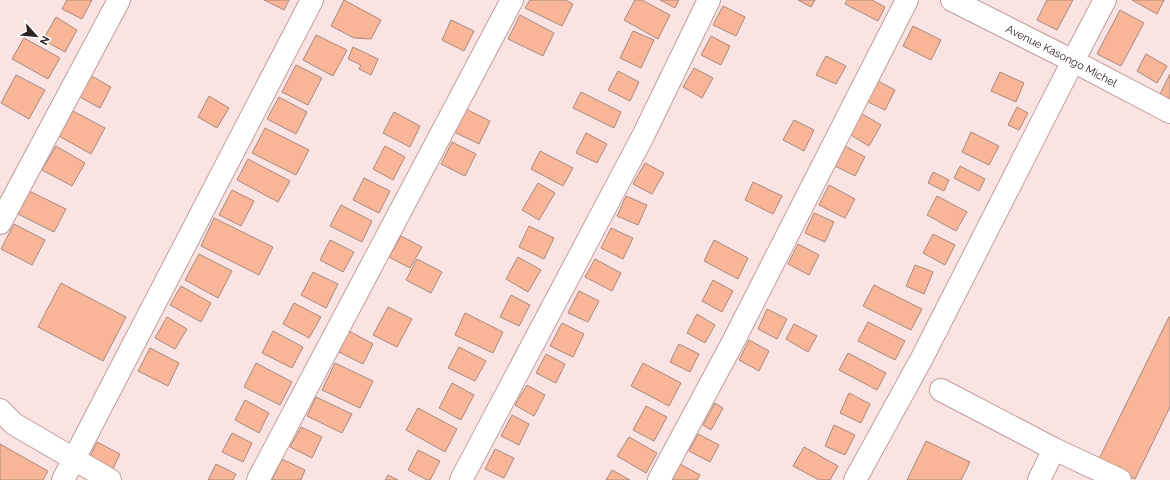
<svg xmlns="http://www.w3.org/2000/svg" width="1170" height="480" font-family="Raleway,sans-serif">
<style>
.building{fill:#f8b598;stroke:#a98a7d}
.lines{fill:none;stroke-linecap:round;stroke-linejoin:round}
.street-casing{stroke:#c09d9c;stroke-width:24}
.street{stroke:#fff;stroke-width:22}
.labels{text-anchor:middle;dominant-baseline:central;stroke-width:3;stroke-linejoin:round;paint-order:stroke}
.street-label{font-size:11px;fill:#302222;stroke:#fff}
</style>
<rect width="100%" height="100%" fill="#fae3e3"/>
<g class="building">
<path d="M67,0H92L82,19L62,9Z"/>
<path d="M264,0H289L284,10Z"/>
<path d="M344,0L381,20L371,39L354,38L331,26Z"/>
<path d="M530,0H566L573,4L562,26L525,8Z"/>
<path d="M635,0H642L670,15L658,39L624,20Z"/>
<path d="M660,0H679L675,8Z"/>
<path d="M798,0H815L811,7Z"/>
<path d="M847,0H872L885,7L878,21L845,4Z"/>
<path d="M1047,0H1073L1057,30L1037,20Z"/>
<path d="M1132,0H1164L1157,14Z"/>
<path d="M723,6L745,17L736,36L713,25Z"/>
<path d="M1120,10L1144,23L1121,66L1097,54Z"/>
<path d="M520,15L554,33L543,56L508,39Z"/>
<path d="M56,17L77,30L65,52L43,40Z"/>
<path d="M451,20L474,31L464,51L442,40Z"/>
<path d="M913,26L941,40L931,60L903,46Z"/>
<path d="M633,31L654,40L641,68L620,58Z"/>
<path d="M316,35L347,50L333,76L303,60Z"/>
<path d="M711,36L730,46L721,65L701,55Z"/>
<path d="M24,38L60,58L48,79L12,59Z"/>
<path d="M353,47L378,59L371,75L359,69L361,65L348,59Z"/>
<path d="M1146,54L1167,66L1157,83L1137,71Z"/>
<path d="M826,56L846,66L836,84L816,75Z"/>
<path d="M296,65L322,78L308,105L282,92Z"/>
<path d="M694,68L713,78L702,98L683,87Z"/>
<path d="M618,71L639,82L630,101L608,90Z"/>
<path d="M1000,72L1024,83L1016,102L991,91Z"/>
<path d="M1170,74V99L1160,94Z"/>
<path d="M16,75L45,90L29,119L1,103Z"/>
<path d="M90,75L111,87L100,108L78,96Z"/>
<path d="M876,80L895,90L885,110L866,101Z"/>
<path d="M581,92L621,112L614,128L573,108Z"/>
<path d="M209,96L229,108L217,128L198,117Z"/>
<path d="M279,97L307,112L296,134L267,119Z"/>
<path d="M1017,107L1028,113L1019,130L1008,125Z"/>
<path d="M466,109L490,121L479,144L454,132Z"/>
<path d="M73,111L105,128L91,154L59,136Z"/>
<path d="M394,112L420,126L410,147L383,133Z"/>
<path d="M861,113L881,125L869,146L849,134Z"/>
<path d="M794,120L814,130L804,151L783,140Z"/>
<path d="M265,128L309,150L296,175L252,153Z"/>
<path d="M971,132L999,146L989,165L962,152Z"/>
<path d="M586,133L607,144L597,163L576,153Z"/>
<path d="M452,142L476,154L465,176L441,164Z"/>
<path d="M56,146L85,163L72,186L42,170Z"/>
<path d="M385,146L405,157L393,180L373,169Z"/>
<path d="M845,146L865,157L855,176L835,166Z"/>
<path d="M540,151L573,168L563,186L531,169Z"/>
<path d="M248,159L290,181L278,202L237,180Z"/>
<path d="M645,163L664,173L652,194L633,184Z"/>
<path d="M960,166L985,179L979,191L954,178Z"/>
<path d="M933,172L949,180L944,191L928,183Z"/>
<path d="M364,178L390,191L379,213L353,200Z"/>
<path d="M753,182L782,196L773,214L745,200Z"/>
<path d="M538,183L555,193L539,220L522,210Z"/>
<path d="M829,185L855,199L845,218L819,205Z"/>
<path d="M232,190L254,201L241,226L219,215Z"/>
<path d="M29,191L66,209L54,232L18,214Z"/>
<path d="M626,196L647,205L638,225L617,216Z"/>
<path d="M937,196L967,212L956,231L927,215Z"/>
<path d="M341,205L372,221L362,242L330,226Z"/>
<path d="M814,213L834,222L825,242L805,233Z"/>
<path d="M214,218L273,247L259,275L201,246Z"/>
<path d="M14,224L45,240L32,265L1,249Z"/>
<path d="M529,226L554,238L544,259L519,247Z"/>
<path d="M611,228L633,238L623,259L601,248Z"/>
<path d="M933,234L955,245L945,265L923,253Z"/>
<path d="M401,236L422,247L410,268L389,257Z"/>
<path d="M330,240L354,252L343,272L320,260Z"/>
<path d="M714,240L748,258L738,279L704,261Z"/>
<path d="M798,244L819,255L809,275L788,264Z"/>
<path d="M199,254L232,271L218,298L185,280Z"/>
<path d="M518,257L541,270L528,292L506,279Z"/>
<path d="M417,259L442,272L431,293L406,280Z"/>
<path d="M595,259L621,273L612,291L585,277Z"/>
<path d="M915,265L933,272L924,294L906,286Z"/>
<path d="M313,272L338,284L326,308L301,295Z"/>
<path d="M713,280L733,291L722,312L702,301Z"/>
<path d="M61,283L126,317L103,361L38,327Z"/>
<path d="M874,285L922,309L911,330L863,306Z"/>
<path d="M181,286L211,303L201,322L170,305Z"/>
<path d="M579,291L599,301L588,322L568,313Z"/>
<path d="M511,295L530,305L519,326L500,317Z"/>
<path d="M294,303L321,317L309,338L283,324Z"/>
<path d="M388,307L412,319L397,347L373,335Z"/>
<path d="M767,309L787,319L777,339L758,329Z"/>
<path d="M465,313L503,332L493,353L455,335Z"/>
<path d="M697,314L715,325L705,343L687,333Z"/>
<path d="M167,317L187,329L175,349L155,338Z"/>
<path d="M1169,317H1170V407L1135,479L1098,461Z"/>
<path d="M868,322L905,341L895,360L858,341Z"/>
<path d="M562,323L584,334L573,357L550,346Z"/>
<path d="M794,324L817,336L808,352L786,339Z"/>
<path d="M273,331L303,347L292,368L262,353Z"/>
<path d="M349,331L373,344L363,364L339,352Z"/>
<path d="M749,340L769,351L759,371L739,360Z"/>
<path d="M679,344L699,354L690,372L670,362Z"/>
<path d="M459,347L486,361L475,381L448,368Z"/>
<path d="M150,348L179,363L168,386L138,371Z"/>
<path d="M848,353L886,373L877,390L839,370Z"/>
<path d="M546,354L565,364L556,383L536,373Z"/>
<path d="M256,363L292,382L280,405L244,387Z"/>
<path d="M335,363L373,381L360,408L322,390Z"/>
<path d="M643,363L681,383L669,406L631,386Z"/>
<path d="M452,383L474,395L461,420L439,408Z"/>
<path d="M527,385L545,395L534,416L515,405Z"/>
<path d="M849,393L870,404L861,423L840,413Z"/>
<path d="M316,397L352,414L342,433L307,416Z"/>
<path d="M245,400L269,413L259,433L235,420Z"/>
<path d="M715,403L723,408L711,430L703,425Z"/>
<path d="M646,406L667,417L654,441L633,430Z"/>
<path d="M418,408L457,429L445,452L406,430Z"/>
<path d="M512,415L529,424L519,445L501,436Z"/>
<path d="M834,425L855,435L845,455L825,446Z"/>
<path d="M301,427L322,437L312,458L290,447Z"/>
<path d="M232,433L252,443L243,462L222,452Z"/>
<path d="M698,434L719,445L710,462L689,451Z"/>
<path d="M629,437L657,453L646,473L617,456Z"/>
<path d="M926,441L970,462L961,480H907Z"/>
<path d="M97,442L120,454L110,475L87,463Z"/>
<path d="M0,444L48,471L43,480H0Z"/>
<path d="M804,447L838,466L830,480H819L793,466Z"/>
<path d="M495,449L514,458L504,478L485,469Z"/>
<path d="M418,450L440,461L430,480H427L408,470Z"/>
<path d="M282,459L305,470L301,480H272Z"/>
<path d="M216,464L236,474L233,480H208Z"/>
<path d="M680,464L700,475L697,480H672Z"/>
<path d="M612,470L630,480H606Z"/>
<path d="M388,475L398,480H385Z"/>
</g>
<g class="lines">
<g class="street-casing">
<g id="street">
<path id="s1" d="M952,0L1073,61L1170,112"/>
<path d="M0,223L119,0"/>
<path d="M941,390L1054,449L1120,480"/>
<path d="M0,410L14,424L110,480"/>
<path d="M63,480L312,0"/>
<path d="M258,480L512,0"/>
<path d="M461,480L643,136L709,0"/>
<path d="M659,480L733,342L907,0"/>
<path d="M855,480L922,358L1073,61L1105,0"/>
<path d="M1039,480L1054,449"/>
</g>
</g>
<use href="#street" class="street"/>
</g>
<g class="labels">
<g class="street-label">
<text stroke="none"><textPath href="#s1" startOffset="123">Avenue Kasongo Michel</textPath></text>
</g>
</g>
<g transform="translate(36 36) rotate(117)" stroke="#ffffff" stroke-width="3" paint-order="stroke">
<path d="M0-3L7 15L0 10L-7 15Z" fill="#302222"/>
<text y="-6" font-size="11" font-weight="bold" text-anchor="middle" fill="#302222">N</text>
</g>
</svg>
